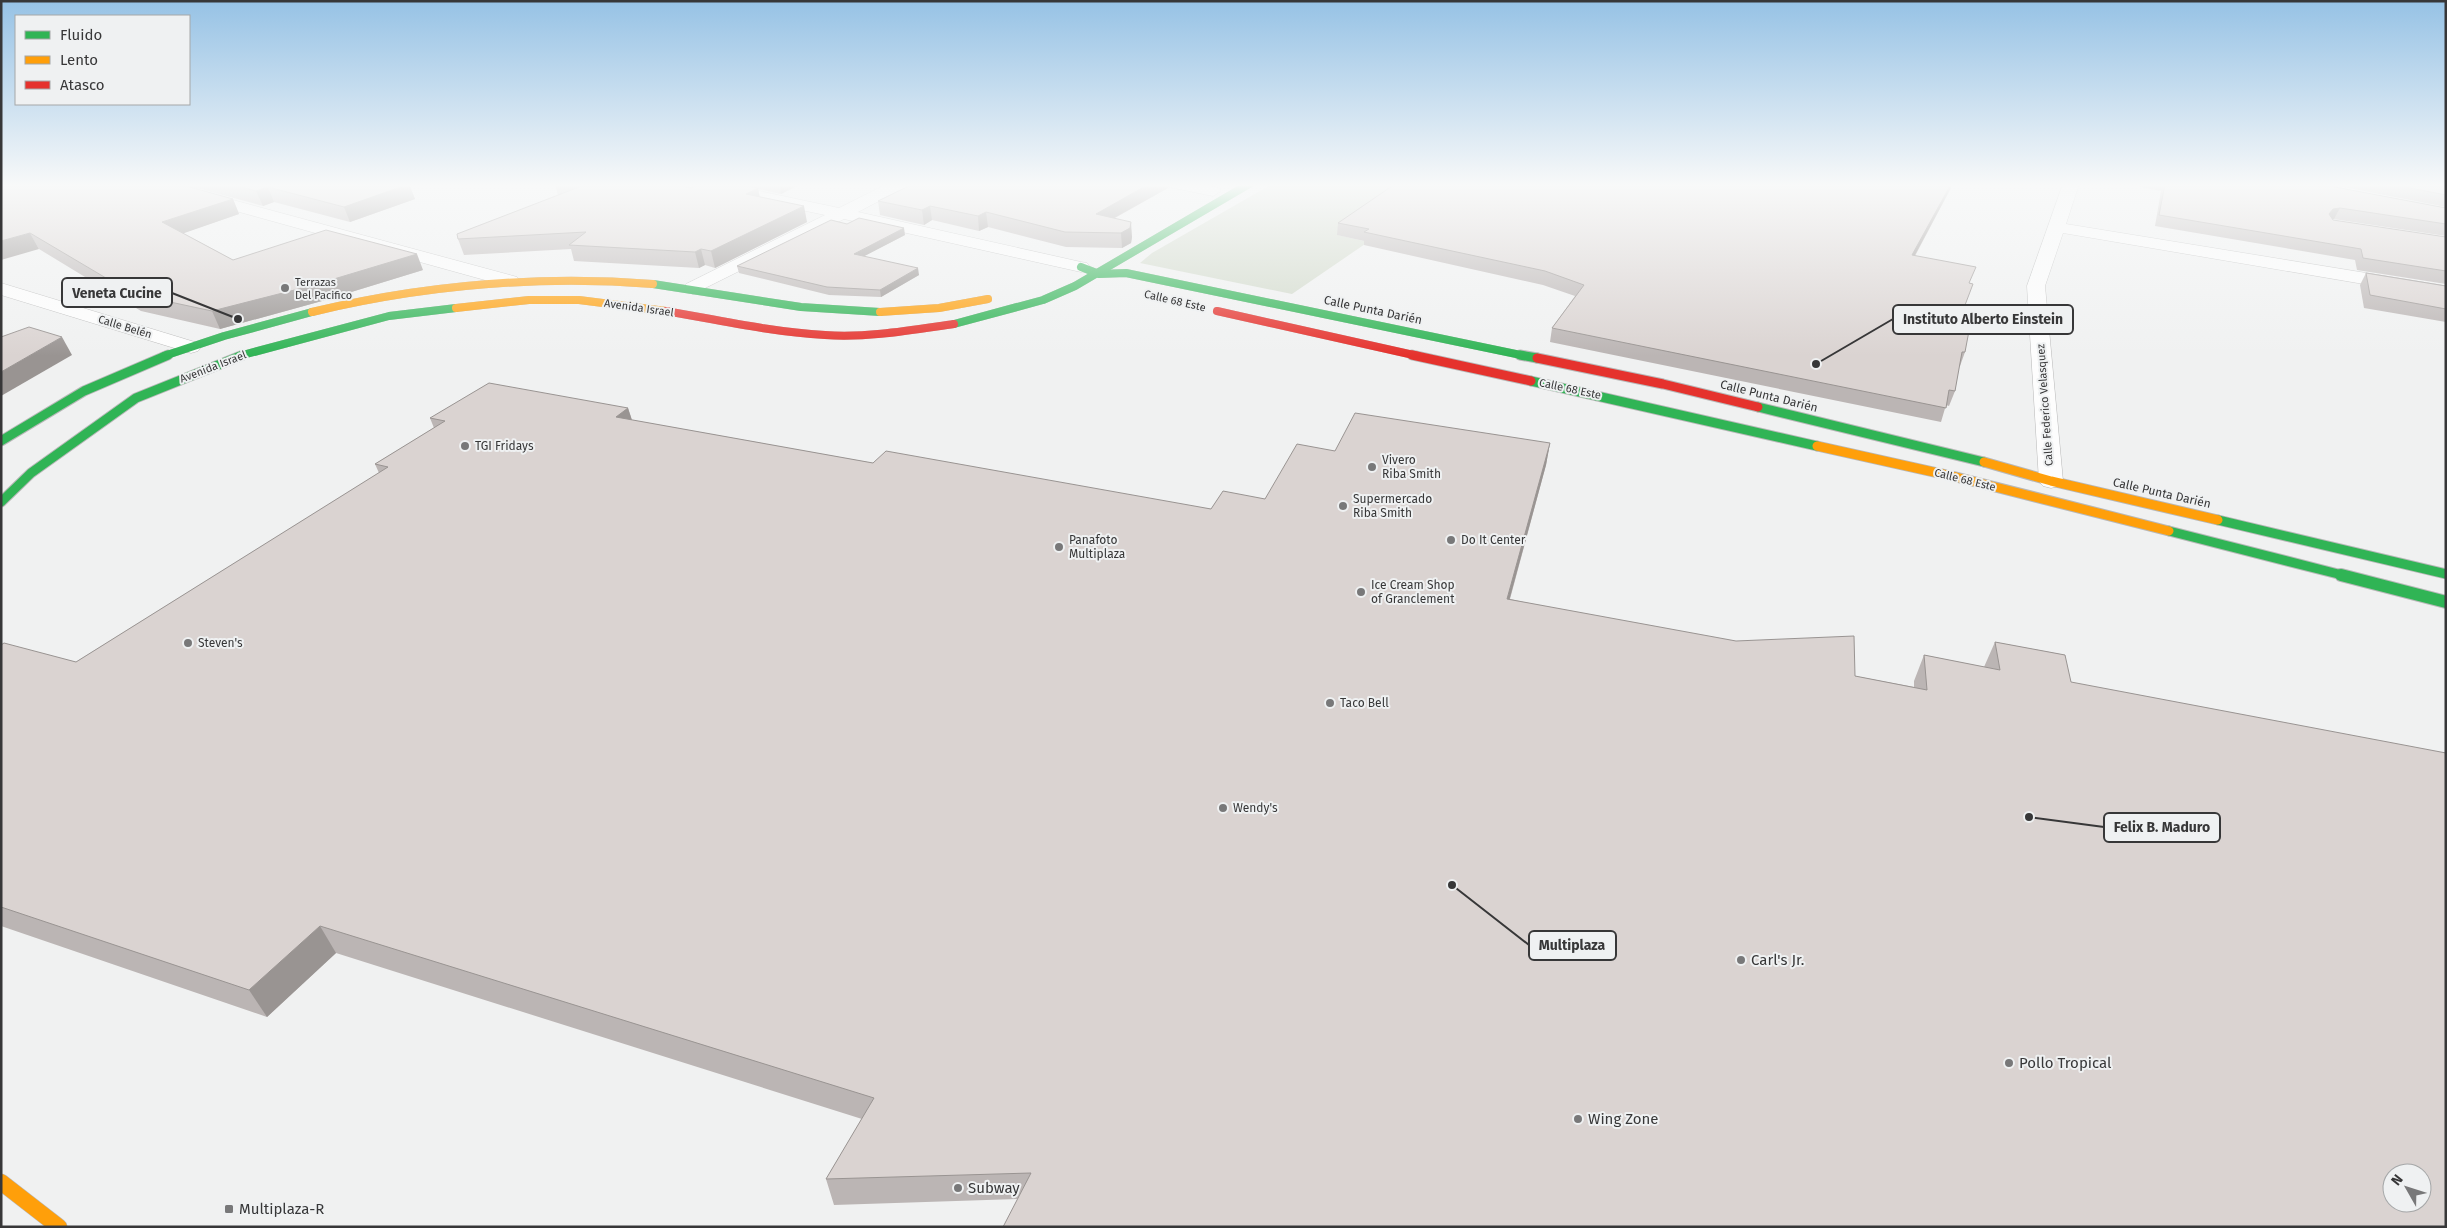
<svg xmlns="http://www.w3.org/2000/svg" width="2447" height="1228" font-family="'Fira Sans',sans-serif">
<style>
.green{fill:#d1d9ca}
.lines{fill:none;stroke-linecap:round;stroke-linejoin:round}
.street-casing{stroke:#b8b8b8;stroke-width:1}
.fast-far2-casing{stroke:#b8b8b8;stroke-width:8}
.fast-far1-casing{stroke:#b8b8b8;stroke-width:11}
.fast-casing{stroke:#b8b8b8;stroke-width:14}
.slow-far2-casing{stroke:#b8b8b8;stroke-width:8}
.slow-far1-casing{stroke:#b8b8b8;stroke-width:11}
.slow-casing{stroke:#b8b8b8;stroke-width:17}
.jam-far1-casing{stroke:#b8b8b8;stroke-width:8}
.jam-casing{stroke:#b8b8b8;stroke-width:11}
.street{fill:#fdfdfd;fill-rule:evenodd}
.fast-far2{stroke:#30b455;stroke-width:8}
.fast-far1{stroke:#30b455;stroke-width:9}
.fast{stroke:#30b455;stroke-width:12}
.slow-far2{stroke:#ff9f0a;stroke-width:8}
.slow-far1{stroke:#ff9f0a;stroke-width:9}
.slow{stroke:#ff9f0a;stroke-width:16}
.jam-far1{stroke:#e5322d;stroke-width:8}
.jam{stroke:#e5322d;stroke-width:9}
.wall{fill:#bbb5b4}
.shaded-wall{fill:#999492}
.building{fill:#dad3d1;stroke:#999492;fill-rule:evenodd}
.poi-dot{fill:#787879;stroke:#eff1f2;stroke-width:2}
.labels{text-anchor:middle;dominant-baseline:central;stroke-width:4;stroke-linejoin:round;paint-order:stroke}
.far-poi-label{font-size:11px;fill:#373738;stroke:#eff1f2;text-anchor:start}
.far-street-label{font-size:11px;fill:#373738;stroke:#eff1f2}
.street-label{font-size:12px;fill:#373738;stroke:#eff1f2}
.poi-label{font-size:12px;fill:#373738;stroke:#eff1f2;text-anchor:start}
.near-poi-label{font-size:15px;fill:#373738;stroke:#eff1f2;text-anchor:start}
.leader{fill:none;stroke:#373738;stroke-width:2}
.callout-dot{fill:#373738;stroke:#eff1f2;stroke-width:2}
.callout{fill:#eff1f2;stroke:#373738;stroke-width:2}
.callout-label{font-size:14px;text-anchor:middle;font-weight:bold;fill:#373738}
</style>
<rect width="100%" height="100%" fill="#f0f1f1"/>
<path class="green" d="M1272,184H1412L1338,235L1368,242L1292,294L1140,263L1152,253Z"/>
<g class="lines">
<g class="street-casing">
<g id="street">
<path d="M147,184H174L517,277L519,281L517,285H503L149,187Z"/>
<path d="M694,184H726L839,208L887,184H908L906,187L858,212L1081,262L1087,263L1090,267L1087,271L1081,272L844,219L693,294L686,292L684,288L686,284L825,215L702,189Z"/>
<path d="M1167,184H1202L1219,188L1221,191L1213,196L1169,187Z"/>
<path d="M2063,184H2079L2066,224L2446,286V298L2063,233L2045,286L2063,481L2059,486L2051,488L2043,486L2039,481L2027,286Z"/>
<path d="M1,283L198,343L201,347L198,351L191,353L184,351L1,295Z"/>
</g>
</g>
<g class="fast-far2-casing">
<g id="fast-far2">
<path d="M1081,267L1099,274L1126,273L1526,356"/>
<path d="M653,284L801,307L880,312"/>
<path d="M954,324L1043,300L1075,286L1249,184"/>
<path d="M164,356L224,336L312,312"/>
<path d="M239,356L389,316L456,308"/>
</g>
</g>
<g class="fast-far1-casing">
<g id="fast-far1">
<path d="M1520,355L1537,358"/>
<path d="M1531,381L1817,446"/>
<path d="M1758,407L1984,462"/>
<path d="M1,441L84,391L168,355"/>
<path d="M1,502L31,473L136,398L243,355"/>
<path d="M2218,520L2446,574"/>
<path d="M2169,531L2346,576"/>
</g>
</g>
<g class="fast-casing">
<path id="fast" d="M2341,575L2446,602"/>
</g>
<g class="slow-far2-casing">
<g id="slow-far2">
<path d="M456,308L529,300H579L666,311"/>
<path d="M312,312C425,285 537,275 653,284"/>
<path d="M880,312L939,308L988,299"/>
</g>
</g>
<g class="slow-far1-casing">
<g id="slow-far1">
<path d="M1817,446L1956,477L2169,531"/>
<path d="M1984,462L2051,481L2218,520"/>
</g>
</g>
<g class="slow-casing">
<path id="slow" d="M1,1182L59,1227"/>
</g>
<g class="jam-far1-casing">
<g id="jam-far1">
<path d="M666,311C718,320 772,332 825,335C868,338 912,330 954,324"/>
<path d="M1217,311L1418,356"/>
</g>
</g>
<g class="jam-casing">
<g id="jam">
<path d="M1412,355L1531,381"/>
<path d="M1537,358L1663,384L1758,407"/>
</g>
</g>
<use href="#street" class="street"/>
<use href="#fast-far2" class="fast-far2"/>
<use href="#fast-far1" class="fast-far1"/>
<use href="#fast" class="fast"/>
<use href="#slow-far2" class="slow-far2"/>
<use href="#slow-far1" class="slow-far1"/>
<use href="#slow" class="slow"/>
<use href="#jam-far1" class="jam-far1"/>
<use href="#jam" class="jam"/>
</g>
<g class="wall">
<path d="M1,184L233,199L239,214L183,233L233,260L423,270L322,301L220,329L141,311L39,249Z"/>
<path d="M182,184H409L415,199L350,222L274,202L263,206Z"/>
<path d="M555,184H676L691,188L699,184H801L781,194L758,189L759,196L807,222L715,268L705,265L699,268L574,261L571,249L464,255L458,239L558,195Z"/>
<path d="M913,184H1168V188L1115,218L1132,237L1131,243L1122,248L1066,247L988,227L979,231L932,220L924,225L880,215L878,201Z"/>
<path d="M1953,184L1915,256L1970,284L1962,313L1965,352L1960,366H1959L1955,391L1949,406L1946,405L1941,422L1550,342L1552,328L1575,296L1543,285L1364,245V241L1337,235L1338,223Z"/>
<path d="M2139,184H2319L2446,208V236L2333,219V220L2446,237V284L2357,270L2355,260L2155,226L2161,191L2140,187Z"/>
<path d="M2328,184H2446V207Z"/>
<path d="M905,235L864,256L919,275L881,297L829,295L739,273L737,266Z"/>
<path d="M2366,273L2446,286V322L2364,308L2360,285Z"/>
<path d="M628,408L632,420L873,463L1211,509L1265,499L1335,451L1550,443L1546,465L1510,599L1855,676L1914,687V681L1924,655L1984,667L1995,642L2065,655L1017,1199L834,1205L826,1179L862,1119L336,953L267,1017L1,926V645L76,662L379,473L375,464L434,428L430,418Z"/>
</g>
<g class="shaded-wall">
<path d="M409,184L415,199L350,222L344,207Z"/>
<path d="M779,184H801L781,194Z"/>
<path d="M1149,184H1168V188L1096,228V214Z"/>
<path d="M1951,184H1953L1908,268L1912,255Z"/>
<path d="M268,187L274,202L263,206L256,191Z"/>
<path d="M758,188L761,203L746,194Z"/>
<path d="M233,199L239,214L170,238L162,222Z"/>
<path d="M804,206L807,222L715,268L711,251Z"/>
<path d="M930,206L932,220L924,225L922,210Z"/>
<path d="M2340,208L2334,219L2328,220L2329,214L2333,209Z"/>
<path d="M986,212L988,227L979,231L978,216Z"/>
<path d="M1131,222L1132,237L1131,243L1122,248L1121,233Z"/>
<path d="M904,228L905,235L855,261L854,254Z"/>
<path d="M30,233L39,249L1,260V241Z"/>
<path d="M701,249L705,265L699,268L695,252Z"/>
<path d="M417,254L423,270L322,301L220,329L212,311Z"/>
<path d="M918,268L919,275L881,297L880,290Z"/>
<path d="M62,337L72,355L1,396V372Z"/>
<path d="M628,408L635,430L616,417Z"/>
<path d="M1550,443L1546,465L1503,623L1507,599Z"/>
<path d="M320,926L336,953L267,1017L249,990Z"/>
</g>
<g class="building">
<path d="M1,184H179L233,199L162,222L233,260L326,230L417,254L314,285L212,311L133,294L30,233L1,241Z"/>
<path d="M230,184H409L344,207L268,187L256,191Z"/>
<path d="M566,184H676L691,188L699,184H739L758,188L746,194L804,206L711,251L701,249L695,252L569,245L586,232L458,239L457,234L579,187Z"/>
<path d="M913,184H1149L1096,214L1131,222L1130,228L1121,233L1065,232L986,212L978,216L930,206L922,210L878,201Z"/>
<path d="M1395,184H1951L1912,255L1976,267L1969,283L1973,284L1962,313L1972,315L1965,352H1962L1955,391L1949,390L1946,408L1552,328L1584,285L1545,271L1364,232L1369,229L1338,223Z"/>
<path d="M2165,184H2319L2446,208V224L2340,208L2333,209L2329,214L2333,220L2446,237V271L2363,258L2361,249L2159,215Z"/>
<path d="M2390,184H2446V195Z"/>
<path d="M859,218L904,228L854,254L918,268L880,290L827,287L737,266L831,220L847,224Z"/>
<path d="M2366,273L2446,286V309L2370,295Z"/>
<path d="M29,327L62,337L1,372V337Z"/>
<path d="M489,383L628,408L616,417L873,463L886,451L1211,509L1223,491L1265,499L1297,444L1335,451L1355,413L1550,443L1507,599L1736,641L1854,636L1855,676L1927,690L1924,655L2000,670L1995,642L2065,655L2071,682L2446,753V1227H1003L1031,1173L826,1179L874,1098L320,926L249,990L1,907V645L4,643L76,662L388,467L375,464L445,421L430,418ZM2392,1173H2422V1203H2392Z"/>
</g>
<linearGradient id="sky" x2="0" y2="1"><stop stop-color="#96c2e5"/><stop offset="0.52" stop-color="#f8f9f9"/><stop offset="1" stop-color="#f8f9f9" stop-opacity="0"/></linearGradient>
<rect width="2447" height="356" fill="url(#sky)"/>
<g class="poi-dot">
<circle cx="285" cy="288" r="5"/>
<circle cx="465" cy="446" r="5"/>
<circle cx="1372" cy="467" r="5"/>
<circle cx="1343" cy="506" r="5"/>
<circle cx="1451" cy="540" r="5"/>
<circle cx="1059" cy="547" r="5"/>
<circle cx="1361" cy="592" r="5"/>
<circle cx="188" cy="643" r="5"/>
<circle cx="1330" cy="703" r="5"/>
<circle cx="1223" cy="808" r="5"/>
<circle cx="1741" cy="960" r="5"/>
<circle cx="2009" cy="1063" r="5"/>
<circle cx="1578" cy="1119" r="5"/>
<circle cx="958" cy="1188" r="5"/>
<rect x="224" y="1204" width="10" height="10" rx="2.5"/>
</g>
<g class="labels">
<g class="far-poi-label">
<text x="295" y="282">Terrazas<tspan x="295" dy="13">Del Pacifico</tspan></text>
</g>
<g class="far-street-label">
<text transform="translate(1175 301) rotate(13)">Calle 68 Este</text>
<text transform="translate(639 308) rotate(8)">Avenida Israel</text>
<text transform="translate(125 327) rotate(17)">Calle Belén</text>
<text transform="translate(213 367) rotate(-21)">Avenida Israel</text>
<text transform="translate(1570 389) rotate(12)">Calle 68 Este</text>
<text transform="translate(2045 405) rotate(-94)">Calle Federico Velasquez</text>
<text transform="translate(1965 480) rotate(14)">Calle 68 Este</text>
</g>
<g class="street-label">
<text transform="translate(1373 310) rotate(12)">Calle Punta Darién</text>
<text transform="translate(1769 396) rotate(14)">Calle Punta Darién</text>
<text transform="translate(2162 493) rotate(13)">Calle Punta Darién</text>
</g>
<g class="poi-label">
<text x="475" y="446">TGI Fridays</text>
<text x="1382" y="460">Vivero<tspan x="1382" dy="14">Riba Smith</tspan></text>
<text x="1353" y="499">Supermercado<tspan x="1353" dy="14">Riba Smith</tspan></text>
<text x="1069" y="540">Panafoto<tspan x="1069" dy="14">Multiplaza</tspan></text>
<text x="1461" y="540">Do It Center</text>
<text x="1371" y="585">Ice Cream Shop<tspan x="1371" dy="14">of Granclement</tspan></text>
<text x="198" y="643">Steven's</text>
<text x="1340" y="703">Taco Bell</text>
<text x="1233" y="808">Wendy's</text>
</g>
<g class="near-poi-label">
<text x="1751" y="960">Carl's Jr.</text>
<text x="2019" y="1063">Pollo Tropical</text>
<text x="1588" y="1119">Wing Zone</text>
<text x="968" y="1188">Subway</text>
<text x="239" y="1209">Multiplaza-R</text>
</g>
</g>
<path class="leader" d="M238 319L172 293M1816 364L1893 319M2029 817L2104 827M1452 885L1529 945"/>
<g class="callout-dot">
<circle cx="238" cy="319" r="5"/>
<circle cx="1816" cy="364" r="5"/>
<circle cx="2029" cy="817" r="5"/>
<circle cx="1452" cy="885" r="5"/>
</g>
<g class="callout">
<rect x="62" y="278" width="110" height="29" rx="5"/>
<rect x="1893" y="305" width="180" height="29" rx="5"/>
<rect x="2104" y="813" width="116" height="29" rx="5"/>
<rect x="1529" y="931" width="87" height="29" rx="5"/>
</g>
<g class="callout-label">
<text x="117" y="298">Veneta Cucine</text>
<text x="1983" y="324">Instituto Alberto Einstein</text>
<text x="2162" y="832">Felix B. Maduro</text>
<text x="1572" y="950">Multiplaza</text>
</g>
<rect width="2447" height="1228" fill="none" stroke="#373738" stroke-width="5"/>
<rect x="15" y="15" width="175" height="90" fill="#eff1f2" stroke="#a5a7a8"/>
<rect x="25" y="31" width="25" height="8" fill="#30b455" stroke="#a5a7a8"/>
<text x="60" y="40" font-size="15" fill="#373738">Fluido</text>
<rect x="25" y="56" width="25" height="8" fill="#ff9f0a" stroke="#a5a7a8"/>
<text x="60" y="65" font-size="15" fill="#373738">Lento</text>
<rect x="25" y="81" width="25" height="8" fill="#e5322d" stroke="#a5a7a8"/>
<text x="60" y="90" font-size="15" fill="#373738">Atasco</text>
<g transform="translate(2407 1188) rotate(309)"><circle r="24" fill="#eff1f2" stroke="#a5a7a8"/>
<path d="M0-4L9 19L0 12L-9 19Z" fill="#787879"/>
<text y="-8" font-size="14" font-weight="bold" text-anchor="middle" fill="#373738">N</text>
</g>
</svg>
